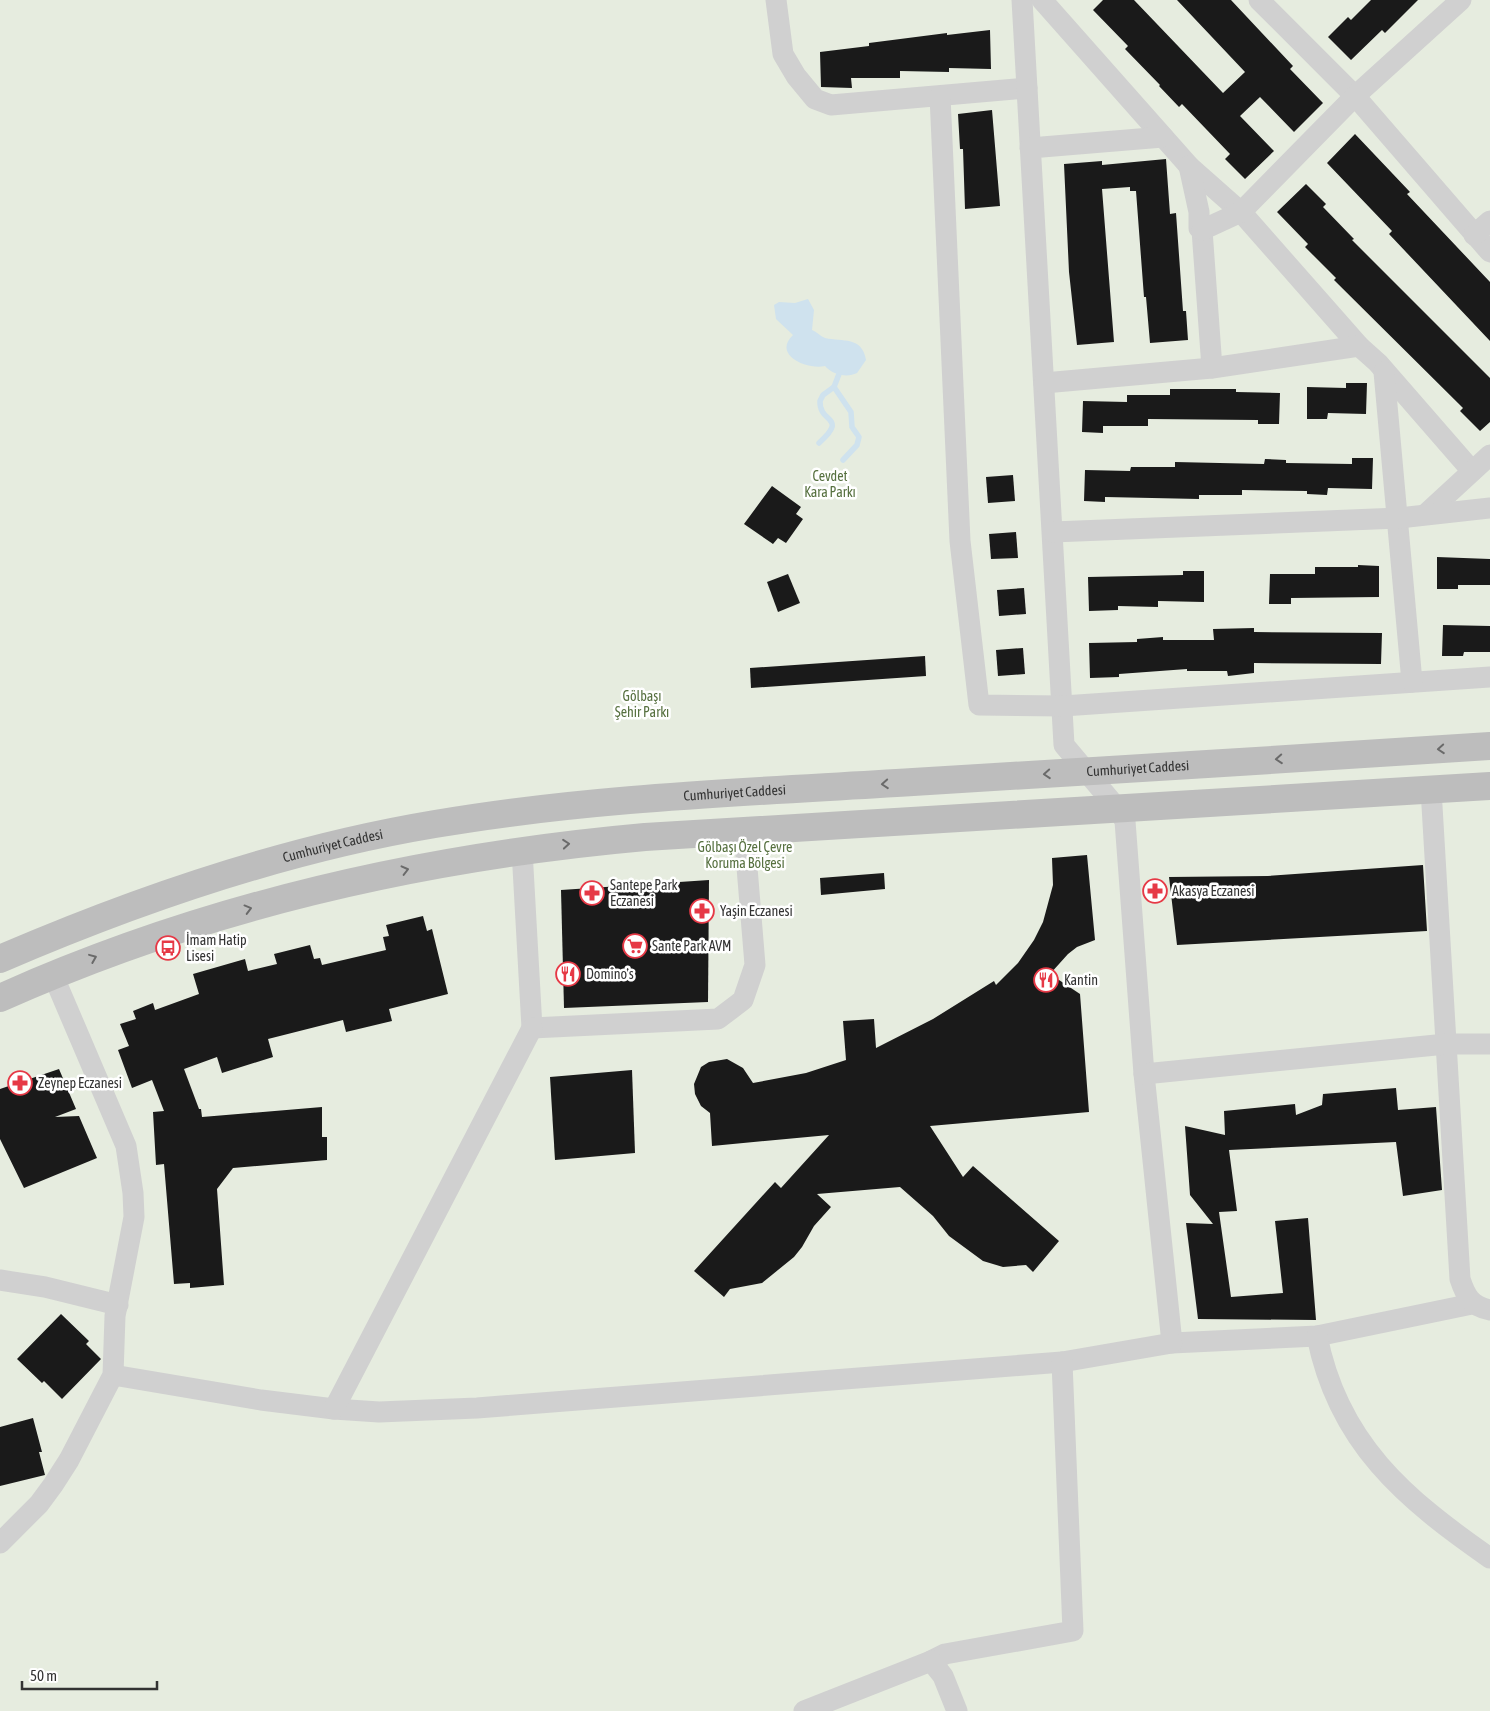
<svg xmlns="http://www.w3.org/2000/svg" width="1490" height="1711" font-family="'Asap Condensed',sans-serif">
<style>
.green{fill:#e6ecdf}
.water{fill:#cfe2ee}
.lines{fill:none;stroke-linecap:round;stroke-linejoin:round}
.stream{stroke:#cfe2ee;stroke-width:5.5}
.building{fill:#1a1a1a}
.street{stroke:#d0d0d0;stroke-width:21}
.secondary{stroke:#bdbdbd;stroke-width:28}
.oneway{stroke:#6a6a6a}
.labels{text-anchor:middle;dominant-baseline:central;stroke-width:5;stroke-linejoin:round;paint-order:stroke}
.park-label{font-size:14px;fill:#56703f;stroke:#fff}
.street-label{font-size:14px;fill:#333;stroke:#fff}
.poi-label{font-size:14px;fill:#333;stroke:#fff;text-anchor:start}
</style>
<rect width="100%" height="100%" fill="#fff"/>
<rect class="green" x="0" y="0" width="1490" height="1711"/>
<path class="water" d="M808,299L814,310L812,330C817,332 820,336 825,338C843,342 862,336 866,360L857,373C847,378 833,375 825,366C807,370 772,355 793,335L776,319L774,305L779,302L795,303Z"/>
<g class="lines">
<g class="stream">
<path d="M834,387L851,412L852,427L859,437L857,445L843,460"/>
<path d="M819,443C849,416 819,424 820,401L823,395L834,387L839,374"/>
</g>
</g>
<g class="building">
<path d="M1103,0H1134L1223,93L1245,72L1177,0H1231L1293,66L1290,69L1323,103L1294,132L1260,97L1240,116L1274,151L1245,179L1225,159L1230,154L1182,104L1179,107L1159,86L1160,85L1125,49L1128,46L1093,10Z"/>
<path d="M1371,0H1418L1385,33L1382,30L1351,60L1328,37L1348,17L1351,20Z"/>
<path d="M990,30L991,69L949,68V72L900,71V78H851L852,88L821,87L820,52L869,46V43L947,33V35Z"/>
<path d="M992,110L1000,206L965,209L963,149H960L958,114Z"/>
<path d="M1355,134L1410,192L1407,194L1490,282V341L1389,234L1392,231L1327,163Z"/>
<path d="M1166,159L1170,214L1176,213L1183,311H1186L1188,340L1150,343L1146,297H1144L1136,191H1130V187L1102,189L1114,342L1077,345L1069,272L1064,164L1102,161V165Z"/>
<path d="M1306,184L1326,204L1323,207L1354,239L1352,240L1490,378V422L1480,431L1460,411L1463,408L1334,280L1336,278L1305,247L1308,244L1277,212Z"/>
<path d="M1346,383H1367L1366,414L1328,413L1327,419H1307V387L1346,388Z"/>
<path d="M1170,389H1236V392L1280,393L1279,424H1258V420L1148,419V426H1103V433L1082,432L1083,401L1127,402V395H1170Z"/>
<path d="M1352,458H1373L1372,489L1328,488L1327,495L1307,494V491L1242,490V495H1199V499L1105,497V502L1084,501L1085,470L1130,471L1131,467H1175V462L1264,464L1265,459L1286,460V463L1352,464Z"/>
<path d="M1013,475L1015,501L988,503L986,477Z"/>
<path d="M772,486L801,507L796,514L803,519L786,543L778,538L773,544L744,524Z"/>
<path d="M1016,532L1018,558L991,559L989,534Z"/>
<path d="M1437,557L1490,559V585H1458V589H1437Z"/>
<path d="M1358,565L1379,566V597L1291,598V604H1269L1270,574H1315V567H1358Z"/>
<path d="M1183,571H1204V602L1158,601V607L1118,606V610L1089,611L1088,577L1183,575Z"/>
<path d="M788,574L800,603L778,612L767,582Z"/>
<path d="M1024,588L1026,614L999,616L997,590Z"/>
<path d="M1443,625L1490,626V652H1464L1463,656H1442Z"/>
<path d="M1254,628V632L1382,633L1381,664L1254,663V673L1228,676L1227,671H1187V669L1119,674V677L1090,678L1089,643L1137,642V639L1163,637V640H1214L1213,629Z"/>
<path d="M1023,648L1025,674L998,676L996,650Z"/>
<path d="M925,656L926,676L751,688L750,668Z"/>
<path d="M1087,855L1095,940L1077,947L1068,954L1050,974L1080,994L1089,1112L930,1126L963,1177L973,1166L1059,1241L1033,1272L1026,1265L1003,1267L983,1261L949,1236L933,1216L900,1187L817,1194L831,1207L814,1226L802,1247L794,1257L762,1283L730,1289L724,1297L694,1271L775,1182L781,1188L829,1135L712,1146L710,1113L701,1106L695,1094L694,1084L701,1067L709,1062L727,1059L743,1068L753,1083L806,1073L846,1060L843,1021L874,1019L876,1048L933,1019L994,981L996,985L1018,963L1034,940L1043,922L1053,885L1052,858Z"/>
<path d="M1423,865L1427,931L1177,945L1169,877L1268,876Z"/>
<path d="M884,873L885,889L821,895L820,878Z"/>
<path d="M709,880L708,1002L564,1008L561,890Z"/>
<path d="M423,916L427,931L432,929L448,994L389,1009L392,1021L346,1032L343,1020L268,1039L273,1057L222,1073L217,1057L184,1069L199,1109H201L202,1117L322,1107V1137H327V1160L233,1168L217,1189L224,1285L190,1288V1283L174,1284L164,1164L156,1165L153,1112L164,1111L152,1080L132,1088L118,1050L129,1046L120,1024L136,1019L133,1011L153,1003L155,1010L199,994L193,974L245,959L248,971L277,964L274,954L310,945L314,959L320,958L322,965L386,950L383,937L389,936L386,925Z"/>
<path d="M59,1069L76,1109L55,1117L79,1116L97,1158L24,1188L0,1139V1089Z"/>
<path d="M632,1070L635,1153L555,1160L550,1077Z"/>
<path d="M1396,1088L1398,1110L1436,1107L1442,1190L1403,1196L1396,1142L1229,1150L1237,1211L1219,1212L1231,1297L1283,1293L1275,1221L1308,1218L1316,1320L1198,1319L1186,1223L1213,1224L1190,1195L1185,1126L1225,1135L1224,1111L1295,1104L1296,1115L1322,1105L1323,1094Z"/>
<path d="M61,1314L89,1341L86,1344L101,1359L62,1399L44,1381L42,1383L17,1359Z"/>
<path d="M33,1418L42,1452H39L45,1475L0,1486V1427Z"/>
</g>
<g class="lines">
<g class="street">
<path d="M776,0L783,54L796,76L815,99L831,105L1027,88"/>
<path d="M1022,0L1064,745L1117,808L1125,821L1144,1074L1172,1343L1317,1336L1472,1304"/>
<path d="M1042,0L1189,166L1241,212L1359,346L1378,363L1472,471"/>
<path d="M1259,0L1355,96L1490,252"/>
<path d="M940,96L960,541L979,705L1063,706L1490,677"/>
<path d="M1030,148L1163,137"/>
<path d="M1189,166L1199,212V228L1202,230L1212,368"/>
<path d="M1202,230L1241,212L1355,96L1461,0"/>
<path d="M1474,235L1490,221"/>
<path d="M1384,372L1412,682"/>
<path d="M1044,383L1212,368L1359,346"/>
<path d="M1427,513L1490,455"/>
<path d="M1053,532L1399,518L1490,508"/>
<path d="M1431,789L1460,1279C1466,1297 1471,1306 1490,1310"/>
<path d="M522,850L532,1028L718,1019L743,1000L755,965L744,831"/>
<path d="M1144,1074L1446,1044H1490"/>
<path d="M0,1280L45,1287L118,1305"/>
<path d="M1317,1336C1338,1443 1405,1499 1490,1558"/>
<path d="M113,1375L261,1400L334,1409L379,1412L477,1408L1062,1362L1172,1343"/>
<path d="M334,1409L532,1028"/>
<path d="M0,1543L39,1504L53,1485L69,1460L113,1375L115,1316L134,1217L133,1193L126,1146L53,975"/>
<path d="M931,1661L945,1654L1073,1631L1062,1362"/>
<path d="M804,1711L931,1661L943,1676L957,1711"/>
</g>
<g class="secondary">
<path id="s1" d="M0,959C139,899 285,849 435,824C593,797 753,792 913,782C1105,770 1298,759 1490,746"/>
<path d="M0,998C205,906 421,857 645,837L1490,786"/>
</g>
</g>
<defs><path id="oneway-chevron" d="M-2-3.5L2.5 0L-2 3.5" fill="none" stroke-width="1.6" stroke-linecap="round" stroke-linejoin="round" transform="scale(1.25)"/></defs>
<g class="oneway">
<use href="#oneway-chevron" transform="translate(1441 749) rotate(176)"/>
<use href="#oneway-chevron" transform="translate(1279 759) rotate(176)"/>
<use href="#oneway-chevron" transform="translate(1047 774) rotate(176)"/>
<use href="#oneway-chevron" transform="translate(885 784) rotate(176)"/>
<use href="#oneway-chevron" transform="translate(566 844) rotate(-5)"/>
<use href="#oneway-chevron" transform="translate(405 870) rotate(-14)"/>
<use href="#oneway-chevron" transform="translate(248 909) rotate(-15)"/>
<use href="#oneway-chevron" transform="translate(93 958) rotate(-22)"/>
</g>
<defs>
<g id="pharmacy-ring" transform="scale(1.25)"><circle r="9.5" fill="#fff" stroke="#e63946" stroke-width="1.5"/><path d="M-2-6h4v4h4v4h-4v4h-4v-4h-4v-4h4Z" fill="#e63946"/></g>
<g id="supermarket-ring" transform="scale(1.25)"><circle r="9.5" fill="#fff" stroke="#e63946" stroke-width="1.5"/><path d="M-6-5.5h2.5l.6 2H6L4.5 2H-2.5L-4.4-4H-6ZM-1.5 3.2a1.3 1.3 0 1 0 .1 0ZM3 3.2a1.3 1.3 0 1 0 .1 0Z" fill="#e63946"/></g>
<g id="bus-ring" transform="scale(1.25)"><circle r="9.5" fill="#fff" stroke="#e63946" stroke-width="1.5"/><path d="M-5-6H5V4H4V6H2V4H-2V6H-4V4H-5ZM-3.5-4V0h7V-4ZM-3.5 1.2v1.5H-2V1.2ZM2 1.2v1.5H3.5V1.2Z" fill="#e63946"/></g>
<g id="restaurant-ring" transform="scale(1.25)"><circle r="9.5" fill="#fff" stroke="#e63946" stroke-width="1.5"/><path d="M-5-6h1v4h1v-4h1v4h1v-4h1v5L-1.5 .5V6h-2V.5L-5-1ZM5-6V6H3V1.5H1.5Q1.5-4 5-6Z" fill="#e63946"/></g>
</defs>
<g fill-rule="evenodd">
<use href="#pharmacy-ring" x="1155" y="891"/>
<use href="#pharmacy-ring" x="592" y="893"/>
<use href="#pharmacy-ring" x="702" y="911"/>
<use href="#supermarket-ring" x="635" y="946"/>
<use href="#bus-ring" x="168" y="948"/>
<use href="#restaurant-ring" x="568" y="974"/>
<use href="#restaurant-ring" x="1046" y="980"/>
<use href="#pharmacy-ring" x="20" y="1083"/>
</g>
<g class="labels">
<g class="park-label">
<text x="830" y="476">Cevdet<tspan x="830" dy="16">Kara Parkı</tspan></text>
<text x="642" y="696">Gölbaşı<tspan x="642" dy="16">Şehir Parkı</tspan></text>
<text x="745" y="847">Gölbaşı Özel Çevre<tspan x="745" dy="16">Koruma Bölgesi</tspan></text>
</g>
<g class="street-label">
<text stroke="none"><textPath href="#s1" startOffset="1162">Cumhuriyet Caddesi</textPath></text>
<text stroke="none"><textPath href="#s1" startOffset="758">Cumhuriyet Caddesi</textPath></text>
<text stroke="none"><textPath href="#s1" startOffset="352">Cumhuriyet Caddesi</textPath></text>
</g>
<g class="poi-label">
<text x="610" y="885">Santepe Park<tspan x="610" dy="16">Eczanesi</tspan></text>
<text x="1172" y="891">Akasya Eczanesi</text>
<text x="720" y="911">Yaşin Eczanesi</text>
<text x="186" y="940">İmam Hatip<tspan x="186" dy="16">Lisesi</tspan></text>
<text x="652" y="946">Sante Park AVM</text>
<text x="586" y="974">Domino's</text>
<text x="1064" y="980">Kantin</text>
<text x="38" y="1083">Zeynep Eczanesi</text>
</g>
</g>
<path d="M22 1681v8h135v-8" fill="none" stroke="#333333" stroke-width="2.5"/>
<text x="30" y="1681" font-size="15" fill="#333333" stroke="#ffffff" stroke-width="4" paint-order="stroke">50 m</text>
</svg>
